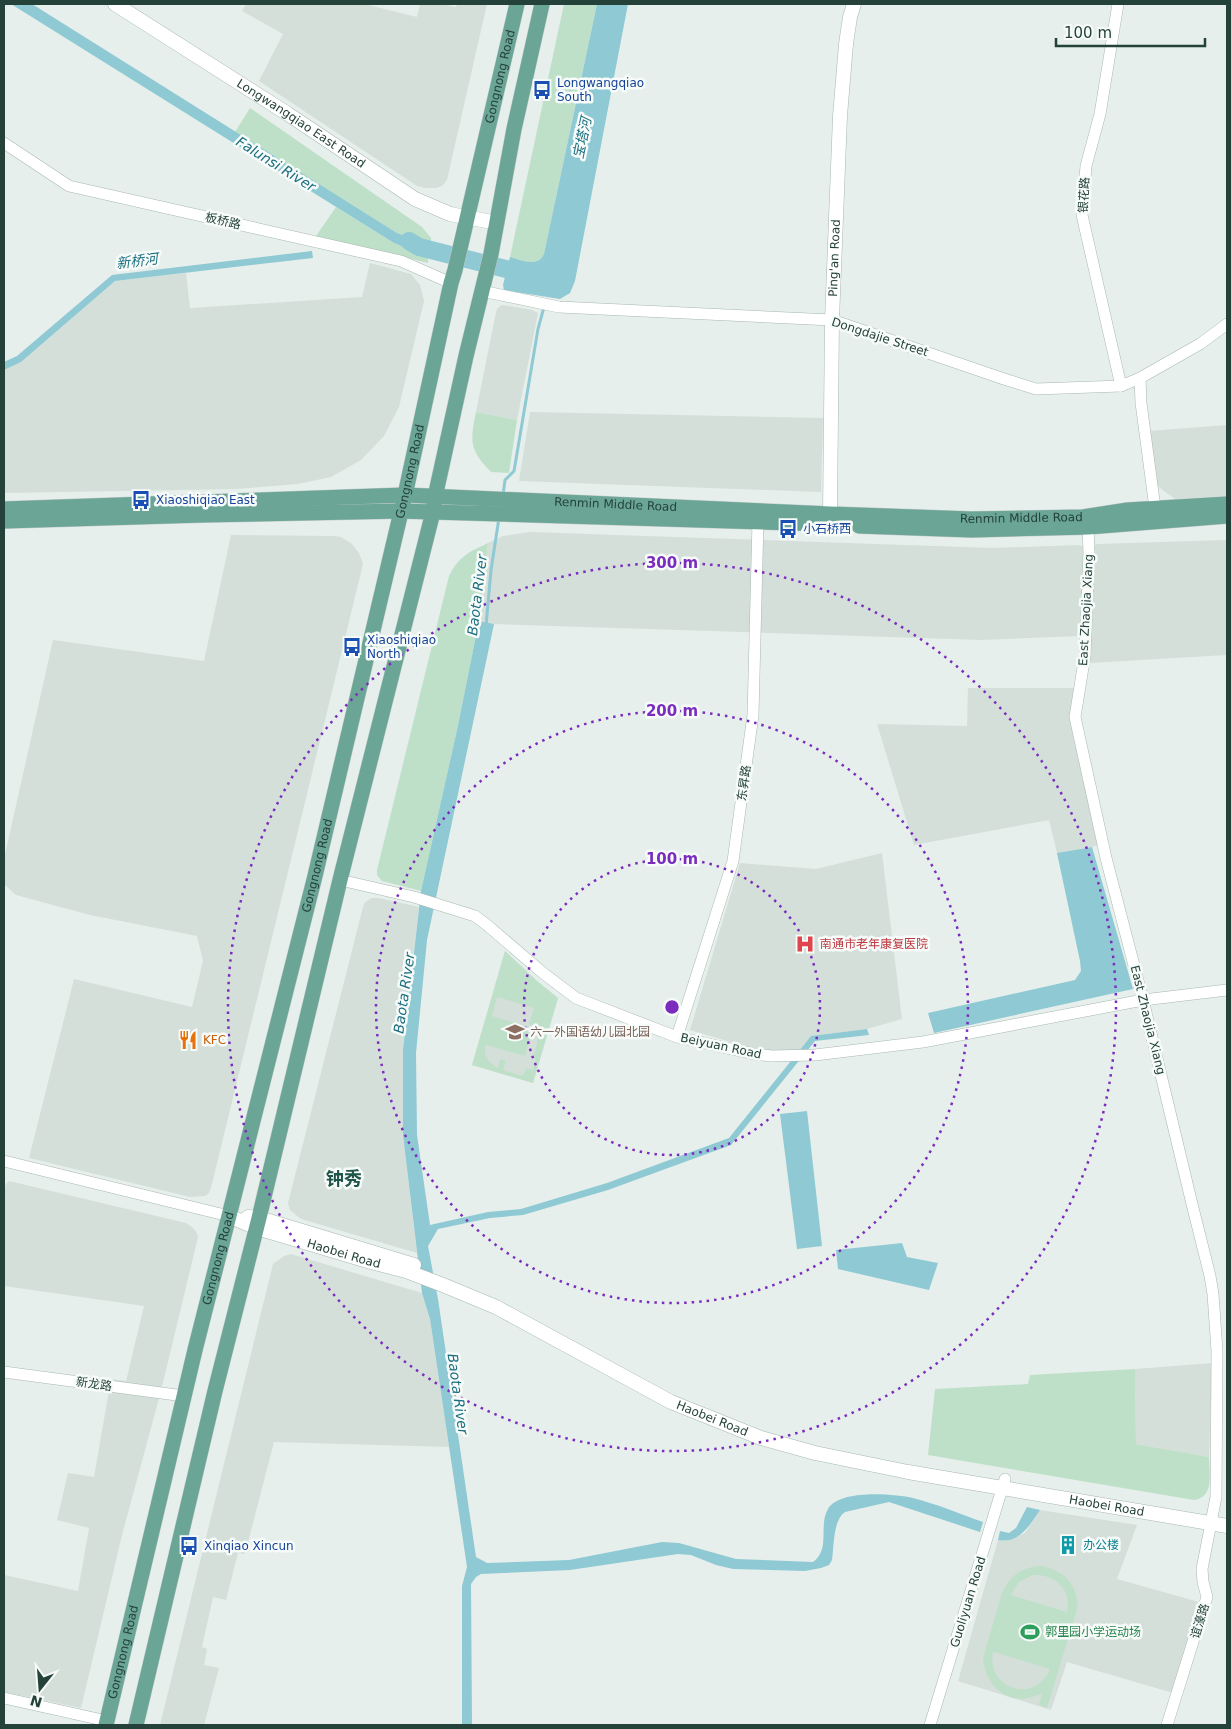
<svg xmlns="http://www.w3.org/2000/svg" width="1231" height="1729" font-family="'DejaVu Sans','Noto Sans SC',sans-serif">
<style>
.built{fill:#d4dfda}
.green{fill:#bfe0c8;fill-rule:evenodd}
.water{fill:#8ec9d4}
.lines{fill:none;stroke-linecap:round;stroke-linejoin:round}
.stream{stroke:#8ec9d4;stroke-width:3}
.river{stroke:#8ec9d4;stroke-width:18}
.minor-casing{stroke:#a8b8b2;stroke-width:12}
.tertiary-casing{stroke:#a8b8b2;stroke-width:15}
.primary-casing{stroke:#c2cac8;stroke-width:16}
.minor{stroke:#fff;stroke-width:11}
.tertiary{stroke:#fff;stroke-width:14}
.primary{stroke:#6aa596;stroke-width:15}
.ring{fill:none;stroke:#7b2cbf;stroke-width:2.5;stroke-dasharray:2.5 5}
.labels{text-anchor:middle;dominant-baseline:central;stroke-width:5;stroke-linejoin:round;paint-order:stroke}
.street-label{font-size:12px;fill:#24423a;stroke:#f7fbf9}
.transit-label{font-size:12px;fill:#164399;stroke:#f7fbf9;text-anchor:start}
.health-label{font-size:12px;fill:#be3a42;stroke:#f7fbf9;text-anchor:start}
.education-label{font-size:12px;fill:#785e54;stroke:#f7fbf9;text-anchor:start}
.food-label{font-size:12px;fill:#c56008;stroke:#f7fbf9;text-anchor:start}
.culture-label{font-size:12px;fill:#0d838f;stroke:#f7fbf9;text-anchor:start}
.leisure-label{font-size:12px;fill:#27864d;stroke:#f7fbf9;text-anchor:start}
.water-label{font-size:14px;font-style:italic;fill:#1c6f80;stroke:#f7fbf9}
.district-label{font-size:18px;font-weight:bold;fill:#1f5548;stroke:#f7fbf9}
.centre{fill:#7b2cbf;stroke:#f7fbf9;stroke-width:2.5}
.ring-label{font-size:15px;text-anchor:middle;font-weight:bold;fill:#7b2cbf;stroke:#f7fbf9;stroke-width:5;stroke-linejoin:round;paint-order:stroke}
</style>
<rect width="100%" height="100%" fill="#e6efeb"/>
<g class="built">
<path d="M246,4H364L417,17L420,4H441L456,7L457,4H487L447,180L442,186L436,188H425L417,186L259,81L283,34L242,11Z"/>
<path d="M370,263L411,274L420,285L424,301L399,407L384,436L361,460L331,477L298,484L236,489L4,493V370L21,362L115,281L186,273L190,308L362,297Z"/>
<path d="M503,305L532,310L538,313L517,420L476,412L495,317L497,309L500,306Z"/>
<path d="M530,412L823,418L821,492L519,481Z"/>
<path d="M1227,425V496L1175,499L1160,488L1155,482L1148,431Z"/>
<path d="M530,532L992,548L1080,545L1084,548L1081,636L981,640L494,624L479,621L488,543L503,536Z"/>
<path d="M231,535L334,536L341,537L352,544L359,553L363,564L211,1188L209,1193L205,1196L190,1197L29,1158L74,979L192,1007L203,961L197,936L90,915L16,895L4,884V859L53,640L204,661Z"/>
<path d="M1227,540V655L1089,663L1094,546L1097,544Z"/>
<path d="M968,688H1074L1070,717L1101,845L1057,853L1049,820L914,845L877,724L967,726Z"/>
<path d="M882,853L902,1019L867,1029L811,1036L798,1052L789,1050H758L690,1030L740,863L816,869Z"/>
<path d="M372,898H379L419,907L403,1050V1135L417,1253L301,1219L290,1210L288,1203L363,907L365,902Z"/>
<path d="M505,951L537,981L558,998L533,1083L472,1065Z"/>
<path d="M9,1181L186,1223L192,1227L197,1233L198,1237L161,1391L122,1535L81,1708L4,1692V1575L78,1591L89,1528L57,1520L68,1473L94,1477L111,1379L126,1381L144,1306L4,1286V1192L6,1184Z"/>
<path d="M291,1254L422,1293L430,1319L449,1447L274,1442L245,1554L238,1553L226,1600L213,1597L202,1647L207,1649L204,1665L219,1668L204,1725H160L273,1264L284,1256Z"/>
<path d="M1212,1363L1209,1457L1136,1444L1135,1369Z"/>
<path d="M1040,1510L1137,1525L1117,1579L1199,1602L1173,1693L1067,1662L1051,1710L958,1681L998,1540L1005,1541L1025,1533Z"/>
</g>
<g class="green">
<path d="M564,4H597L544,254C538,268 521,260 510,257Z"/>
<path d="M250,108L422,227L431,238V246L397,233L235,132Z"/>
<path d="M336,207L394,243L428,257V263L316,236Z"/>
<path d="M476,412L517,420L509,473L491,472C469,450 470,441 476,412Z"/>
<path d="M488,543L479,621L457,730L421,891L382,881L377,875V870L449,576C459,556 469,552 488,543Z"/>
<path d="M505,951L537,981L558,998L533,1083L472,1065ZM497,997L534,1008L529,1024L541,1028L533,1058L536,1059L533,1070L526,1068L523,1076L503,1070L506,1061L500,1059L498,1068C488,1064 483,1054 486,1045L525,1056L531,1035L527,1033L529,1027L492,1016Z"/>
<path d="M1135,1369L1136,1444L1209,1457C1209,1473 1215,1497 1194,1500L928,1455L935,1389L1028,1384L1030,1375Z"/>
<path d="M1041,1566C1064,1570 1076,1583 1078,1606L1047,1708L1039,1705L1042,1693C1013,1709 985,1689 983,1658L1002,1593C1010,1575 1022,1567 1041,1566ZM1033,1575C1055,1574 1072,1589 1067,1612L1011,1595L1019,1582ZM993,1652H994L1050,1669C1035,1705 986,1689 993,1652Z"/>
</g>
<g class="water">
<path d="M11,4H32L397,233L431,246L428,257L394,243Z"/>
<path d="M597,4H628L575,281L570,293L560,299L504,290L503,285L510,257C521,260 538,268 544,254Z"/>
<path d="M312,251L313,258L115,281L21,362L4,370V362L17,356L112,275Z"/>
<path d="M479,621L494,624L427,940L416,1053L417,1135L430,1225L488,1212L521,1209L607,1183L729,1138L811,1036L867,1029L869,1035L815,1041L731,1145L608,1190L523,1215L490,1218L438,1229L428,1246L438,1299L476,1557L487,1563L569,1560L662,1542L679,1543L736,1559L813,1562C831,1549 818,1526 828,1509C840,1489 894,1494 913,1498C937,1504 960,1514 983,1522L980,1532L889,1502L845,1512C833,1520 834,1546 832,1560L829,1565L821,1568L805,1571L733,1569L716,1565L691,1555L678,1554L570,1570L481,1574L476,1577L471,1584L472,1725H462V1586L467,1567L430,1319L422,1293L403,1135V1050L421,891L457,730Z"/>
<path d="M1092,847L1133,989L934,1033L928,1013L1075,980L1081,971L1080,961L1057,853Z"/>
<path d="M807,1111L822,1246L797,1249L780,1114Z"/>
<path d="M902,1243L907,1257L938,1263L929,1290L838,1269L836,1250Z"/>
<path d="M1027,1507L1040,1510C1030,1525 1019,1544 998,1540L1000,1531L1009,1533L1016,1528Z"/>
</g>
<g class="lines">
<g class="stream">
<path d="M503,495L505,480L514,471L538,329L544,307"/>
<path d="M486,626L491,570L499,518"/>
</g>
<path class="river" d="M409,241L419,247L522,273H529"/>
<g class="minor-casing">
<g id="minor">
<path d="M1118,4L1100,114L1086,166L1082,215L1121,386"/>
<path d="M4,143L69,186L401,261L451,283"/>
<path d="M482,291L559,307L832,320L1004,379L1036,389L1121,386L1140,378L1200,344L1227,324"/>
<path d="M1140,378L1141,403L1155,508"/>
<path d="M1088,527L1089,553L1085,655L1075,717L1106,858L1143,1000L1192,1204L1210,1276L1213,1294L1217,1351L1216,1497L1202,1569L1203,1582L1207,1597L1167,1725"/>
<path d="M340,880L414,897L475,916L487,925L543,973L576,998L677,1037L754,1054L772,1056L815,1055L923,1042L1143,1000L1227,990"/>
<path d="M677,1037L733,861L753,715L758,521"/>
<path d="M4,1161L229,1216"/>
<path d="M4,1372L184,1396"/>
<path d="M4,1698L107,1721"/>
<path d="M930,1725L1005,1479"/>
</g>
</g>
<g class="tertiary-casing">
<g id="tertiary">
<path id="s1" d="M115,4L288,114L415,199L450,214L497,223"/>
<path id="s2" d="M830,514L832,320L840,116L846,44L850,17L854,4"/>
<path id="s3" d="M229,1216L257,1228L371,1262L406,1271L443,1285L496,1307L671,1402L761,1438L815,1453L908,1472L1227,1526"/>
<path d="M248,1217L259,1218L414,1265"/>
</g>
</g>
<g class="primary-casing">
<g id="primary">
<path id="s4" d="M4,509L405,495L830,514L971,519L1083,517L1128,510L1227,504"/>
<path d="M4,521L202,515L400,511L826,524"/>
<path d="M859,526L972,530L1088,527L1227,516"/>
<path id="s5" d="M106,1725L195,1350L315,876L405,495L451,283L455,270L517,4"/>
<path d="M136,1725L215,1391L259,1218L340,880L433,512L435,497L466,356L491,254L514,129L542,4"/>
</g>
</g>
<use href="#minor" class="minor"/>
<use href="#tertiary" class="tertiary"/>
<use href="#primary" class="primary"/>
</g>
<g class="ring">
<circle cx="672" cy="1007" r="148"/>
<circle cx="672" cy="1007" r="296"/>
<circle cx="672" cy="1007" r="444"/>
</g>
<defs>
<g id="bus-bare" transform="scale(1.5)"><path d="M-5-6H5V4H4V6H2V4H-2V6H-4V4H-5ZM-3.5-4V0h7V-4ZM-3.5 1.2v1.5H-2V1.2ZM2 1.2v1.5H3.5V1.2Z" fill="#1a4fb4" stroke="#f7fbf9" stroke-width="2.5" paint-order="stroke"/></g>
<g id="hospital-bare" transform="scale(1.5)"><path d="M-5-5h3v3.5h4V-5h3V5h-3V1.5h-4V5h-3Z" fill="#e0444e" stroke="#f7fbf9" stroke-width="2.5" paint-order="stroke"/></g>
<g id="school-bare" transform="scale(1.5)"><path d="M0-5L7-2L0 1L-7-2ZM-4 1L0 2.5L4 1V4Q0 6-4 4Z" fill="#8d6e63" stroke="#f7fbf9" stroke-width="2.5" paint-order="stroke"/></g>
<g id="restaurant-bare" transform="scale(1.5)"><path d="M-5-6h1v4h1v-4h1v4h1v-4h1v5L-1.5 .5V6h-2V.5L-5-1ZM5-6V6H3V1.5H1.5Q1.5-4 5-6Z" fill="#e8710a" stroke="#f7fbf9" stroke-width="2.5" paint-order="stroke"/></g>
<g id="building-bare" transform="scale(1.5)"><path d="M-4-6H4V6H1V3H-1V6H-4ZM-2.5-4.3h1.7v1.8h-1.7ZM.8-4.3h1.7v1.8H.8ZM-2.5-1h1.7V.8h-1.7ZM.8-1h1.7V.8H.8Z" fill="#0f9aa8" stroke="#f7fbf9" stroke-width="2.5" paint-order="stroke"/></g>
<g id="stadium-bare" transform="scale(1.5)"><path d="M0-5a6.5 5 0 1 0 0 10a6.5 5 0 1 0 0-10ZM-3.5-1.8h7v3.6h-7Z" fill="#2e9e5b" stroke="#f7fbf9" stroke-width="2.5" paint-order="stroke"/></g>
</defs>
<g fill-rule="evenodd">
<use href="#bus-bare" x="542" y="90"/>
<use href="#bus-bare" x="141" y="500"/>
<use href="#bus-bare" x="788" y="529"/>
<use href="#bus-bare" x="352" y="647"/>
<use href="#hospital-bare" x="805" y="944"/>
<use href="#school-bare" x="515" y="1032"/>
<use href="#restaurant-bare" x="188" y="1040"/>
<use href="#building-bare" x="1068" y="1545"/>
<use href="#bus-bare" x="189" y="1546"/>
<use href="#stadium-bare" x="1030" y="1632"/>
</g>
<g class="labels">
<g class="street-label">
<text stroke="none"><textPath href="#s5" startOffset="1695">Gongnong Road</textPath></text>
<text stroke="none"><textPath href="#s1" startOffset="221">Longwangqiao East Road</textPath></text>
<text transform="translate(1084 195) rotate(-87)">银花路</text>
<text transform="translate(223 221) rotate(13)">板桥路</text>
<text stroke="none"><textPath href="#s2" startOffset="256">Ping'an Road</textPath></text>
<text transform="translate(880 337) rotate(18)">Dongdajie Street</text>
<text stroke="none"><textPath href="#s5" startOffset="1290">Gongnong Road</textPath></text>
<text stroke="none"><textPath href="#s4" startOffset="612">Renmin Middle Road</textPath></text>
<text stroke="none"><textPath href="#s4" startOffset="1018">Renmin Middle Road</textPath></text>
<text transform="translate(1086 610) rotate(-87)">East Zhaojia Xiang</text>
<text transform="translate(744 783) rotate(-82)">东昇路</text>
<text stroke="none"><textPath href="#s5" startOffset="885">Gongnong Road</textPath></text>
<text transform="translate(1148 1020) rotate(76)">East Zhaojia Xiang</text>
<text transform="translate(721 1046) rotate(12)">Beiyuan Road</text>
<text stroke="none"><textPath href="#s3" startOffset="121">Haobei Road</textPath></text>
<text stroke="none"><textPath href="#s5" startOffset="480">Gongnong Road</textPath></text>
<text transform="translate(94 1384) rotate(8)">新龙路</text>
<text stroke="none"><textPath href="#s3" startOffset="526">Haobei Road</textPath></text>
<text stroke="none"><textPath href="#s3" startOffset="931">Haobei Road</textPath></text>
<text transform="translate(968 1602) rotate(-73)">Guoliyuan Road</text>
<text transform="translate(1200 1621) rotate(-73)">谊濠路</text>
<text stroke="none"><textPath href="#s5" startOffset="75">Gongnong Road</textPath></text>
</g>
<g class="transit-label">
<text x="557" y="83">Longwangqiao<tspan x="557" dy="14">South</tspan></text>
<text x="156" y="500">Xiaoshiqiao East</text>
<text x="803" y="529">小石桥西</text>
<text x="367" y="640">Xiaoshiqiao<tspan x="367" dy="14">North</tspan></text>
<text x="204" y="1546">Xinqiao Xincun</text>
</g>
<g class="health-label">
<text x="820" y="944">南通市老年康复医院</text>
</g>
<g class="education-label">
<text x="530" y="1032">六一外国语幼儿园北园</text>
</g>
<g class="food-label">
<text x="203" y="1040">KFC</text>
</g>
<g class="culture-label">
<text x="1083" y="1545">办公楼</text>
</g>
<g class="leisure-label">
<text x="1045" y="1632">郭里园小学运动场</text>
</g>
<g class="water-label">
<text transform="translate(582 138) rotate(-78)">宝塔河</text>
<text transform="translate(276 164) rotate(32)">Falunsi River</text>
<text transform="translate(137 261) rotate(-7)">新桥河</text>
<text transform="translate(477 595) rotate(-83)">Baota River</text>
<text transform="translate(404 993) rotate(-82)">Baota River</text>
<text transform="translate(458 1394) rotate(82)">Baota River</text>
</g>
<g class="district-label">
<text x="344" y="1178">钟秀</text>
</g>
</g>
<circle cx="672" cy="1007" r="8" class="centre"/>
<g class="ring-label">
<text x="672" y="568">300 m</text>
<text x="672" y="716">200 m</text>
<text x="672" y="864">100 m</text>
</g>
<rect width="1231" height="1729" fill="none" stroke="#24423a" stroke-width="10"/>
<g transform="translate(40 1689) rotate(197)" stroke="#f7fbf9" stroke-width="4" paint-order="stroke">
<path d="M0-4L9 19L0 12L-9 19Z" fill="#24423a"/>
<text y="-8" font-size="14" font-weight="bold" text-anchor="middle" fill="#24423a">N</text>
</g>
<path d="M1056 38v8h149v-8" fill="none" stroke="#24423a" stroke-width="2.5"/>
<text x="1064" y="38" font-size="15" fill="#24423a" stroke="#f7fbf9" stroke-width="4" paint-order="stroke">100 m</text>
</svg>
